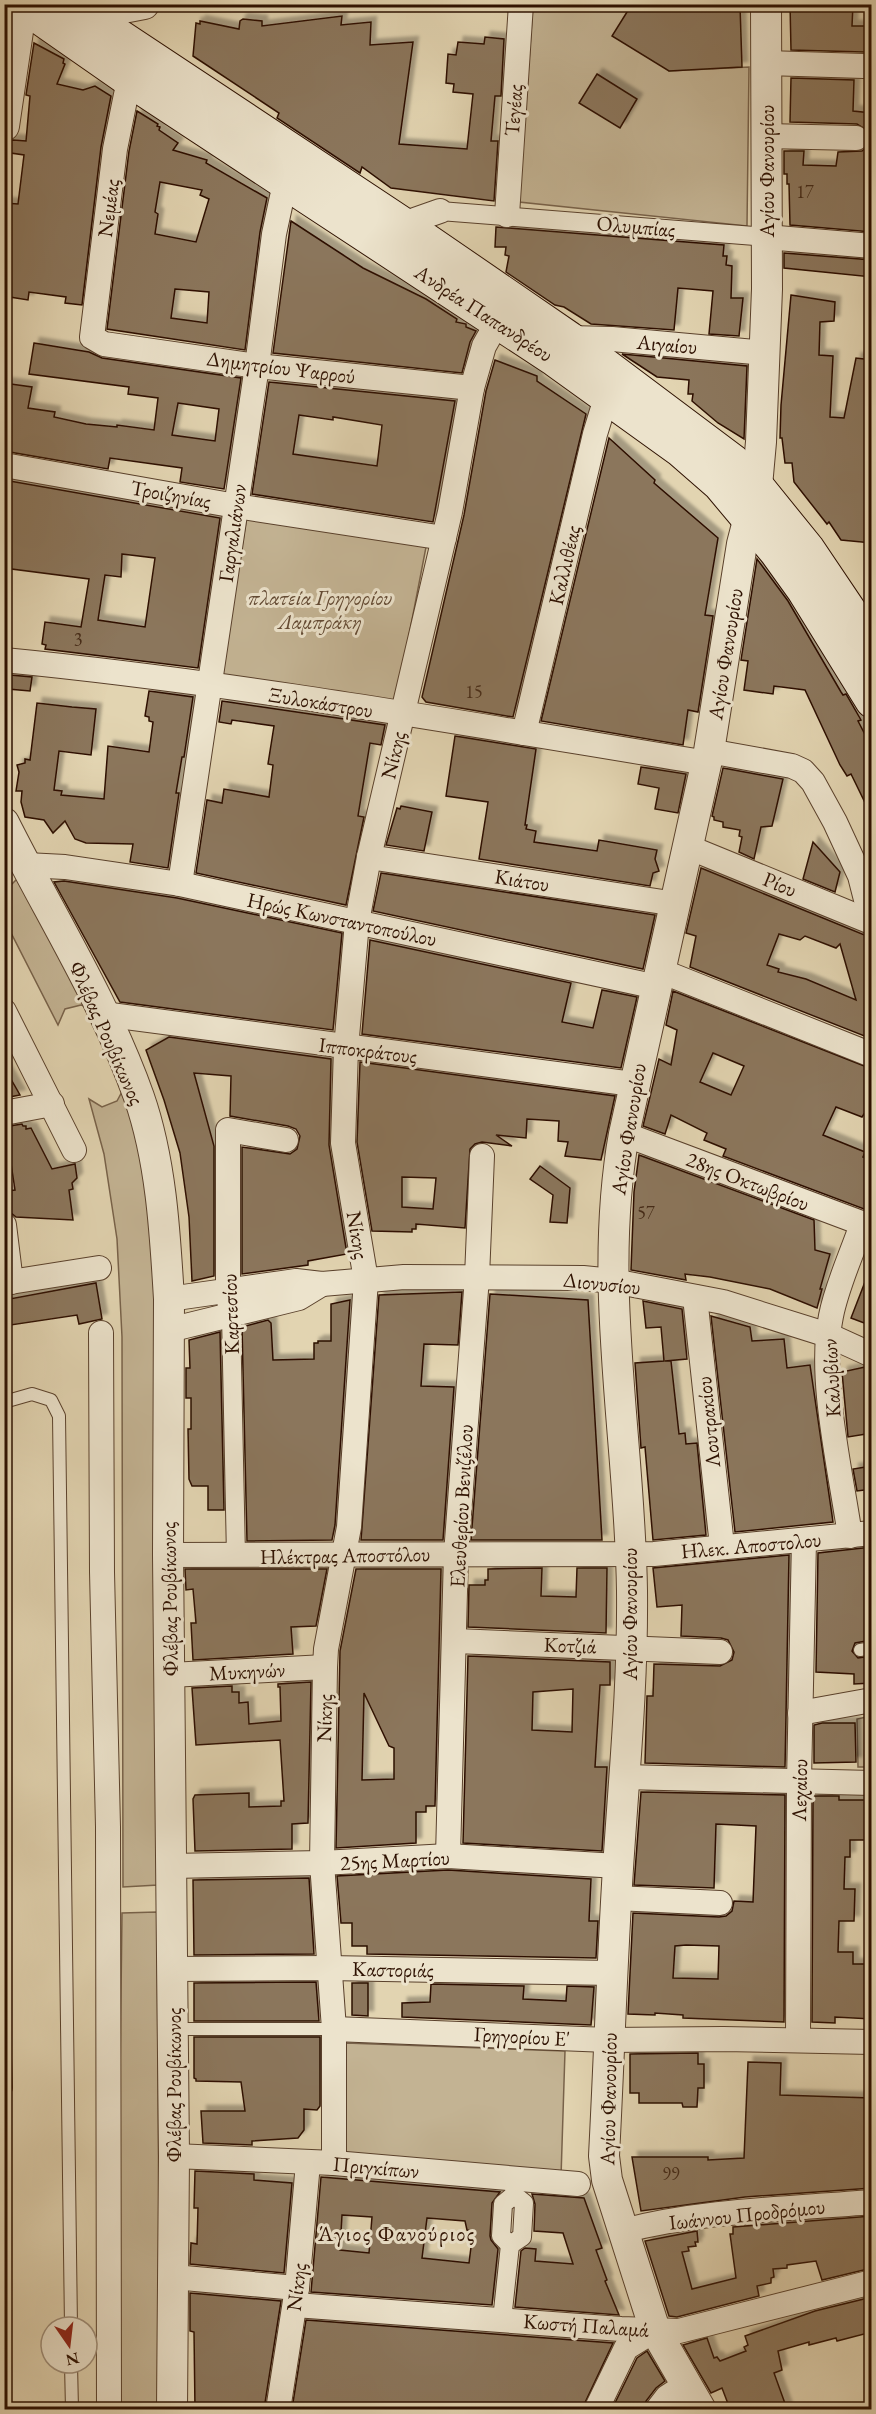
<svg xmlns="http://www.w3.org/2000/svg" width="876" height="2414" font-family="'EB Garamond',serif">
<style>
.green{fill:#c3b393;stroke:#78624a;stroke-width:1.5}
.building{fill:#8b765c;stroke:#2d1000;stroke-width:1.5;fill-rule:evenodd;filter:url(#shadow)}
.lines{fill:none;stroke-linecap:round;stroke-linejoin:round}
.service-casing{stroke:#5a412c;stroke-width:14}
.pedestrian-casing{stroke:#5a412c;stroke-width:20}
.minor-casing{stroke:#5a412c;stroke-width:26}
.tertiary-casing{stroke:#5a412c;stroke-width:32}
.secondary-casing{stroke:#2d1000;stroke-width:35}
.service{stroke:#ece3cc;stroke-width:12}
.pedestrian{stroke:#ece3cc;stroke-width:18}
.minor{stroke:#ece3cc;stroke-width:24}
.tertiary{stroke:#ece3cc;stroke-width:30}
.secondary{stroke:#ece3cc;stroke-width:33}
.labels{text-anchor:middle;dominant-baseline:central;stroke-width:6;stroke-linejoin:round;paint-order:stroke}
.number-label{font-size:18px;fill:#442a17}
.street-label{font-size:21px;fill:#2d1000;stroke:#ece3cc}
.park-label{font-size:21px;font-style:italic;fill:#624933;stroke:#ece3cc}
.neighbourhood-label{font-size:22px;letter-spacing:1.5px;fill:#2d1000;stroke:#ece3cc}
</style>
<defs>
<filter id="shadow"><feDropShadow dx="5.5" dy="-5.5" stdDeviation="1.5" flood-color="#0004"/></filter>
</defs>
<rect width="100%" height="100%" fill="#e2d4b1"/>
<filter id="stains"><feTurbulence type="fractalNoise" baseFrequency=".00333" numOctaves="4"/><feColorMatrix values="0 0 0 0 .2 0 0 0 0 .09 0 0 0 0 .02 0 0 0 .5 -.17"/></filter>
<radialGradient id="worn" r=".72"><stop offset=".6" stop-color="#630" stop-opacity="0"/><stop offset="1" stop-color="#630" stop-opacity=".3"/></radialGradient>
<g class="green">
<path d="M533,5H672L669,71L749,67L747,226L519,202Z"/>
<path d="M247,516L427,542L396,703L221,675Z"/>
<path d="M22,874L95,1009L81,1005L65,1009L58,1025L5,921L4,876L12,884Z"/>
<path d="M124,1088L141,1149L153,1245L155,1335L158,1885L123,1887L122,1337L117,1239L104,1154L89,1099L102,1107L117,1101Z"/>
<path d="M871,1716V1767H858L857,1719Z"/>
<path d="M157,1912L160,2409L116,2410L122,1913Z"/>
<path d="M346,2043L565,2051L561,2177L346,2157Z"/>
</g>
<g class="building">
<path d="M632,4H672V9L740,6L742,67L669,71L612,36Z"/>
<path d="M790,4H853L852,26H872V54L864,52L791,50Z"/>
<path d="M342,16L341,25L371,22L370,45L413,42L399,144L467,149L473,94L453,92L454,84L446,83L448,54L456,55L458,42L484,44L485,37L504,39L501,96H495L491,141H498L494,201L391,188L362,167L360,173L277,118L279,113L193,56L196,23L200,24V21L239,29L240,21L243,19L262,21V26Z"/>
<path d="M34,43L64,59L63,63L65,64L57,84L83,90L95,86L111,96L101,147L82,305L65,303L66,297L29,292L28,300L10,297V295L7,294L10,270L4,269L8,220H4V203L18,204L24,155L4,152V143L13,140L26,141L30,96L26,95Z"/>
<path d="M597,74L637,99L620,128L579,103Z"/>
<path d="M791,78L854,80L853,111L872,113V232L790,225L789,184H787V174H784V151H804L803,165L836,166L838,152L862,151L868,146L870,138L868,131L857,124L790,122Z"/>
<path d="M137,111L158,124L157,126L160,127L159,130L178,143L173,150L207,160L206,163L267,198L260,232L245,350L107,329L129,151ZM160,182L202,190L200,195L209,199L196,242L155,234L158,214L155,212ZM175,289L209,292L207,323L171,318Z"/>
<path d="M291,221L363,268L426,299L457,319L456,322L466,324V327L476,331L470,342L462,373L273,353Z"/>
<path d="M496,227L724,245L723,256H727L726,265L732,266L731,298H743L739,336L709,334L713,291L678,288L674,330L591,324L564,307L555,305L506,272L509,256L505,255L506,247H495Z"/>
<path d="M784,253L872,260V277L784,268Z"/>
<path d="M791,295L835,302L834,321L820,322L819,355L833,356L830,417L844,418L856,358L872,360V543L841,540L829,522L827,524L794,482L792,463H785L782,438H780L781,405Z"/>
<path d="M34,343L89,352L102,358L241,378L224,489L180,482L182,468L110,458L108,469L4,451V383L32,387L28,408L55,412L54,417L86,424L117,427V425L154,430L158,398L128,394L129,387L29,374ZM178,403L219,409L215,441L172,435Z"/>
<path d="M622,354L747,366L744,439L718,423L692,401L693,394H688L689,380L657,377Z"/>
<path d="M495,360L537,376V381L586,414L513,717L426,702L422,697L464,515L486,391Z"/>
<path d="M269,382L455,401L433,522L252,494ZM299,415L333,420V417L382,425L377,466L293,454Z"/>
<path d="M609,438L655,480L654,483L718,538L705,615L713,616L698,712L688,710L683,745L541,721Z"/>
<path d="M4,480L220,518L198,668L45,649L46,645L42,644L45,622L81,627L89,579L4,568ZM122,554L155,558L145,627L98,620L105,575L121,577Z"/>
<path d="M757,559L788,601L841,692L843,695L846,694L861,720L858,721L872,748V817L851,774L847,776L840,765L805,690L774,686L773,694L744,690L748,661L741,660Z"/>
<path d="M10,675L32,677L30,691L8,689Z"/>
<path d="M149,691L193,697L184,757H182L176,793H179L168,868L130,862L133,844L86,843L75,839L65,821L53,833L44,820L25,817L21,802L22,791H16L19,772L17,765L25,763V759L30,760L37,703L72,707L96,709L91,755L59,751L54,790L62,791L61,795L104,799L108,746L149,752L153,722L149,721V717L145,716Z"/>
<path d="M222,701L385,725L381,745L370,743L358,816L364,817L346,905L196,873L207,800L222,803L224,789L269,797L273,765L268,764L274,726L232,720L231,724L219,722Z"/>
<path d="M455,736L536,749L525,825H527L526,829L536,831L534,842L597,851L599,840L657,850L655,859L659,871L653,873L650,886L479,859L488,802L446,796Z"/>
<path d="M641,767L686,774L678,813L655,809L659,788L638,784Z"/>
<path d="M723,768L783,779L772,826L761,827L754,859L739,852L742,837L739,836L740,830L723,827V822L714,820V817L712,816Z"/>
<path d="M401,806L432,812L424,851L386,845L397,808L400,809Z"/>
<path d="M813,842L840,872L835,892L803,879Z"/>
<path d="M701,868L867,936L872,951V1039L690,967L696,936L686,933ZM779,934L800,940L805,936L836,948L840,944L856,1000L806,979L778,972L779,969L767,965Z"/>
<path d="M381,873L655,915L643,969L373,911Z"/>
<path d="M64,881L177,898L342,933L333,1030L120,1002L54,882Z"/>
<path d="M370,940L571,983L562,1022L593,1028L602,990L637,997L621,1068L362,1034Z"/>
<path d="M673,991L872,1069V1117L864,1114L862,1117L836,1107L823,1135L865,1152L863,1157L872,1160V1212L723,1156L726,1149L704,1140L707,1133L671,1115L665,1134L643,1126L659,1059L671,1065L677,1030L666,1025ZM713,1053L744,1066L731,1095L700,1082Z"/>
<path d="M169,1037L331,1059L329,1145L347,1254L308,1261V1265L242,1274V1147L290,1154L297,1149L300,1136L296,1129L288,1126L230,1116L231,1076L194,1073L214,1146V1276L192,1281L189,1217L180,1153L164,1100L146,1050Z"/>
<path d="M360,1062L615,1096L601,1160L565,1156L568,1142L558,1141L559,1121L527,1119L526,1138L496,1135L512,1146L482,1142L475,1144L470,1149L465,1228L416,1224V1229H412V1232L372,1231L357,1142ZM402,1177L436,1178L433,1209L402,1207Z"/>
<path d="M4,1067L20,1095L4,1098Z"/>
<path d="M22,1124L23,1126H26V1129L31,1128L52,1169L75,1164L77,1178L72,1183L73,1189L69,1190L73,1220L16,1217L10,1212L6,1191L15,1190L10,1157L4,1158V1127Z"/>
<path d="M639,1155L814,1220L815,1250L830,1254L820,1289H822L817,1308L770,1289L710,1277L685,1274L686,1280L631,1270L634,1192Z"/>
<path d="M540,1166L570,1188L567,1223L550,1222L553,1195L530,1179Z"/>
<path d="M870,1269H872V1326L851,1318Z"/>
<path d="M96,1283L102,1319L79,1324L77,1315L4,1326V1300Z"/>
<path d="M462,1292L458,1345L424,1344L421,1386L454,1387L443,1540H361L379,1295Z"/>
<path d="M490,1294L588,1300L602,1540H471Z"/>
<path d="M350,1300L335,1525L332,1540L247,1541L242,1327L268,1320L271,1323L273,1360L314,1359V1343H318V1341H331V1304Z"/>
<path d="M643,1301L682,1309L687,1359L665,1361H671L679,1434L685,1433L686,1444L697,1443L706,1535L653,1540L645,1447L641,1448L635,1363L664,1361L661,1327L646,1328Z"/>
<path d="M711,1316L750,1327L752,1341L784,1339L787,1368L810,1365L833,1522L735,1532Z"/>
<path d="M220,1332L224,1510H208V1486H192L189,1479L188,1429H191V1398H186V1368H190L189,1340Z"/>
<path d="M865,1367L872,1369V1392L868,1393L872,1410V1433L848,1437L842,1372Z"/>
<path d="M872,1466V1489L857,1491L853,1469Z"/>
<path d="M872,1547V1640L855,1643L852,1651L858,1658L872,1656V1683L854,1684V1674L816,1672L818,1553Z"/>
<path d="M789,1555L785,1767L645,1763L647,1696H653L654,1664L720,1666L732,1660L734,1652L728,1640L721,1638L681,1636L682,1605L657,1607L653,1568Z"/>
<path d="M542,1568L541,1596L576,1597L577,1568H607L606,1633L468,1627L469,1585H485V1580H488V1569Z"/>
<path d="M185,1569H327L316,1626L291,1627L293,1654L193,1660L191,1623H196L193,1589L186,1590Z"/>
<path d="M356,1569H441L435,1806H426V1812H416V1843L336,1848L340,1651ZM364,1693L389,1746L394,1748V1779L362,1780Z"/>
<path d="M468,1656L610,1662V1685H600L595,1767H607L602,1851L463,1843ZM573,1689L572,1732L532,1730L533,1692Z"/>
<path d="M311,1682L308,1823L292,1824V1849L195,1851L193,1799L195,1795L249,1793V1807L281,1806V1801H284L280,1740L196,1745L192,1688L232,1686V1692H239V1703L248,1702L249,1724L281,1721L280,1687H278V1684Z"/>
<path d="M822,1723H855L856,1762L814,1763V1725Z"/>
<path d="M641,1792L785,1795L784,2022L683,2018V2015L655,2013V2015L628,2014L633,1913L719,1917L726,1916L732,1911L734,1901L753,1902L756,1826L716,1824L714,1888L634,1885ZM686,1945L719,1946L718,1979L673,1978L675,1946Z"/>
<path d="M813,1796H839V1800H872V1840H850V1857H845L844,1889H855L854,1921H839L838,1952H853V1964H872V2019L835,2017V2023L812,2022Z"/>
<path d="M448,1870L591,1879L589,1921H598L596,1958L367,1954V1946H352V1923H341L337,1876Z"/>
<path d="M309,1878L314,1954L194,1955L193,1880Z"/>
<path d="M316,1982L319,2021H194V1983Z"/>
<path d="M352,1983H368V2016L352,2015Z"/>
<path d="M431,1984L524,1986L523,1999L566,2001L567,1986L594,1987L591,2025L402,2017V2003L430,2002Z"/>
<path d="M194,2037H320V2106L317,2110L304,2109V2130L298,2138L252,2141V2145L203,2143L201,2111H245L241,2082L196,2081V2079L194,2078Z"/>
<path d="M698,2053V2064H704V2088H698L697,2107H683L682,2103H639V2093H630V2054Z"/>
<path d="M748,2062L781,2063L780,2095L872,2098V2188L745,2197L641,2211L632,2157H708V2160L744,2158Z"/>
<path d="M195,2171L254,2174V2180L292,2183L284,2273L190,2264L191,2243L197,2244L198,2208H194Z"/>
<path d="M321,2177L500,2192L492,2203L490,2236L491,2240L498,2249L492,2305L311,2292ZM342,2215L372,2217L369,2253L340,2250ZM427,2218L465,2221L467,2230L473,2231L469,2263L422,2258Z"/>
<path d="M532,2194L584,2198L602,2248L596,2250L607,2280L605,2281L619,2315L515,2307L521,2251L525,2248L536,2249L535,2261L573,2264L563,2233L534,2231L535,2204Z"/>
<path d="M872,2216V2268L822,2280L816,2261L787,2265V2268L773,2269L774,2277L771,2278V2283L757,2286L759,2296L677,2317L669,2316L645,2241L697,2231L698,2242H695L696,2246L688,2247L689,2251L682,2252L692,2289L736,2278L730,2234H733V2227Z"/>
<path d="M190,2293L281,2301L264,2409H195L194,2332L190,2331Z"/>
<path d="M872,2297V2332L837,2341L836,2338L809,2345V2342L778,2351L782,2370L774,2373L787,2409H730L722,2388L711,2393L683,2345L707,2338L714,2358L717,2357L720,2361L746,2351L744,2347L748,2345L745,2336L815,2311Z"/>
<path d="M306,2320L613,2343L582,2409H409L378,2405L377,2409H292Z"/>
<path d="M647,2351L665,2381L656,2388L646,2401L643,2409H612L637,2358Z"/>
</g>
<g class="lines">
<g class="service-casing">
<g id="service">
<path d="M4,1402L32,1394L51,1400L59,1416L71,2327"/>
<path d="M860,1650L872,1648"/>
<path d="M4,2028L6,2088"/>
<path d="M173,2029H334"/>
<path d="M71,2363L72,2410"/>
</g>
</g>
<g class="pedestrian-casing">
<g id="pedestrian">
<path d="M440,211L766,237"/>
<path d="M231,1315L236,1557"/>
<path d="M514,2195L524,2203L522,2237L510,2245L501,2236L503,2204L514,2195L515,2179"/>
<path d="M502,2320L510,2245"/>
</g>
</g>
<g class="minor-casing">
<g id="minor">
<path d="M766,63L864,66"/>
<path d="M129,80L115,149L92,337L104,344L257,366L472,388"/>
<path d="M766,136L856,138"/>
<path d="M507,215L521,4"/>
<path d="M403,224L440,211"/>
<path d="M766,237L872,246"/>
<path d="M569,338L612,339L765,353"/>
<path d="M4,465L236,506L444,538"/>
<path d="M4,660C240,683 473,725 707,763"/>
<path d="M524,733L595,434L606,398"/>
<path d="M709,751L792,766L803,771L813,782L835,822L860,876L872,923"/>
<path d="M688,847L871,922"/>
<path d="M369,857L676,904"/>
<path d="M26,865L65,867L180,884L657,987"/>
<path d="M180,884L257,366L274,234L285,183"/>
<path d="M661,971L872,1055"/>
<path d="M4,1011L74,1150"/>
<path d="M103,1014L633,1084"/>
<path d="M4,1113L52,1104"/>
<path d="M624,1134L872,1227"/>
<path d="M4,1225L11,1282"/>
<path d="M4,1283L99,1268"/>
<path d="M695,1297L722,1546"/>
<path d="M169,1299L296,1281L322,1284L404,1277L583,1278L613,1281L723,1302L828,1335L872,1355"/>
<path d="M231,1315L228,1290V1130L286,1140"/>
<path d="M169,1330L299,1298L322,1284"/>
<path d="M101,1333L102,1572L108,1827L109,2410"/>
<path d="M850,1536C841,1472 818,1378 831,1316C837,1285 852,1254 862,1224"/>
<path d="M168,1555L654,1554L872,1533"/>
<path d="M455,1641L720,1652"/>
<path d="M170,1675L325,1667"/>
<path d="M800,1713L872,1700"/>
<path d="M624,1777L872,1783"/>
<path d="M448,1856L456,1554L477,1277L482,1156"/>
<path d="M172,1866L322,1863L448,1856L618,1866"/>
<path d="M616,1898L720,1903"/>
<path d="M173,1969L328,1968L613,1973"/>
<path d="M334,2029L608,2040L723,2039L872,2042"/>
<path d="M798,2040L799,1782L804,1540"/>
<path d="M174,2156L334,2163L578,2184"/>
<path d="M334,2163V2029L322,1863L325,1667L326,1649L349,1527L366,1280L343,1143L346,1048L357,922L369,857L450,512L472,388L484,346L497,323"/>
<path d="M623,2231C703,2210 789,2209 872,2202"/>
<path d="M173,2277L297,2288"/>
<path d="M295,2305L621,2329L679,2331L872,2282"/>
<path d="M278,2410L297,2288L308,2163"/>
<path d="M596,2410L626,2348L655,2330"/>
<path d="M657,2410L667,2397L687,2384"/>
</g>
</g>
<g class="tertiary-casing">
<g id="tertiary">
<path d="M94,20L118,9L144,4"/>
<path d="M4,126L22,4"/>
<path d="M4,823C49,913 105,1001 139,1097C161,1160 165,1232 169,1299L168,1555L174,2156L172,2410"/>
<path d="M701,2410L655,2330L607,2180L604,2156C609,2060 612,1964 618,1868C624,1776 633,1683 632,1591C630,1438 597,1285 624,1134L709,751L742,544L757,486L761,442L767,289L766,4"/>
</g>
</g>
<g class="secondary-casing">
<g id="secondary">
<path d="M20,4L129,80L555,360L680,450L719,484L776,552L804,591L872,701"/>
<path d="M71,4L403,224L569,338L733,461L757,486L808,549L872,644"/>
</g>
</g>
<use href="#service" class="service"/>
<use href="#pedestrian" class="pedestrian"/>
<use href="#minor" class="minor"/>
<use href="#tertiary" class="tertiary"/>
<use href="#secondary" class="secondary"/>
</g>
<g class="labels">
<g class="number-label">
<text x="805" y="191">17</text>
<text x="78" y="639">3</text>
<text x="474" y="691">15</text>
<text x="646" y="1212">57</text>
<text x="671" y="2173">99</text>
</g>
<g class="street-label">
<text transform="translate(513 110) rotate(-86)">Τεγέας</text>
<text transform="translate(766 171) rotate(-90)">Αγίου Φανουρίου</text>
<text transform="translate(108 208) rotate(-83)">Νεμέας</text>
<text transform="translate(636 226) rotate(5)">Ολυμπίας</text>
<text transform="translate(484 313) rotate(33)">Ανδρέα Παπανδρέου</text>
<text transform="translate(667 344) rotate(5)">Αιγαίου</text>
<text transform="translate(281 367) rotate(7)">Δημητρίου Ψαρρού</text>
<text transform="translate(171 494) rotate(10)">Τροιζηνίας</text>
<text transform="translate(232 533) rotate(-82)">Γαργαλιάνων</text>
<text transform="translate(564 565) rotate(-77)">Καλλιθέας</text>
<text transform="translate(725 654) rotate(-81)">Αγίου Φανουρίου</text>
<text transform="translate(321 702) rotate(9)">Ξυλοκάστρου</text>
<text transform="translate(393 755) rotate(-77)">Νίκης</text>
<text transform="translate(522 880) rotate(9)">Κιάτου</text>
<text transform="translate(780 884) rotate(22)">Ρίου</text>
<text transform="translate(342 919) rotate(12)">Ηρώς Κωνσταντοπούλου</text>
<text transform="translate(107 1033) rotate(66)">Φλέβας Ρουβίκωνος</text>
<text transform="translate(368 1050) rotate(7)">Ιπποκράτους</text>
<text transform="translate(628 1129) rotate(-81)">Αγίου Φανουρίου</text>
<text transform="translate(748 1181) rotate(21)">28ης Οκτωβρίου</text>
<text transform="translate(358 1235) rotate(80)">Νίκης</text>
<text transform="translate(602 1283) rotate(6)">Διονυσίου</text>
<text transform="translate(230 1314) rotate(-92)">Καρτεσίου</text>
<text transform="translate(831 1378) rotate(-93)">Καλυβίων</text>
<text transform="translate(708 1422) rotate(-96)">Λουτρακίου</text>
<text transform="translate(461 1506) rotate(-87)">Ελευθερίου Βενιζέλου</text>
<text transform="translate(751 1545) rotate(-5)">Ηλεκ. Αποστολου</text>
<text transform="translate(345 1555) rotate(-1)">Ηλέκτρας Αποστόλου</text>
<text transform="translate(169 1599) rotate(-91)">Φλέβας Ρουβίκωνος</text>
<text transform="translate(629 1614) rotate(-90)">Αγίου Φανουρίου</text>
<text transform="translate(570 1645) rotate(2)">Κοτζιά</text>
<text transform="translate(247 1671) rotate(-3)">Μυκηνών</text>
<text transform="translate(324 1718) rotate(-89)">Νίκης</text>
<text transform="translate(799 1790) rotate(-89)">Λεχαίου</text>
<text transform="translate(395 1860) rotate(-3)">25ης Μαρτίου</text>
<text transform="translate(393 1969) rotate(1)">Καστοριάς</text>
<text transform="translate(522 2036) rotate(3)">Γρηγορίου Ε'</text>
<text transform="translate(173 2085) rotate(-90)">Φλέβας Ρουβίκωνος</text>
<text transform="translate(608 2099) rotate(-89)">Αγίου Φανουρίου</text>
<text transform="translate(376 2167) rotate(5)">Πριγκίπων</text>
<text transform="translate(747 2214) rotate(-6)">Ιωάννου Προδρόμου</text>
<text transform="translate(296 2287) rotate(-83)">Νίκης</text>
<text transform="translate(586 2325) rotate(4)">Κωστή Παλαμά</text>
</g>
<g class="park-label">
<text x="320" y="597">πλατεία Γρηγορίου<tspan x="320" dy="24">Λαμπράκη</tspan></text>
</g>
<g class="neighbourhood-label">
<text x="397" y="2233">Άγιος Φανούριος</text>
</g>
</g>
<rect width="876" height="2414" fill="none" stroke="#e2d4b1" stroke-width="24"/>
<rect x="6" y="6" width="864" height="2402" fill="none" stroke="#2d1000" stroke-width="3"/>
<rect x="12" y="12" width="852" height="2390" fill="none" stroke="#2d1000" stroke-width="1.5"/>
<g transform="translate(69 2345) rotate(166)"><circle r="28" fill="#ece3cc" stroke="#a08f7a" stroke-width="1.5"/>
<path d="M0-4.5L10 22L0 15L-10 22Z" fill="#8f2418"/>
<text y="-9" font-size="16" font-weight="bold" text-anchor="middle" fill="#2d1000">N</text>
</g>
<rect width="100%" height="100%" filter="url(#stains)"/>
<rect width="100%" height="100%" fill="url(#worn)"/>
</svg>
